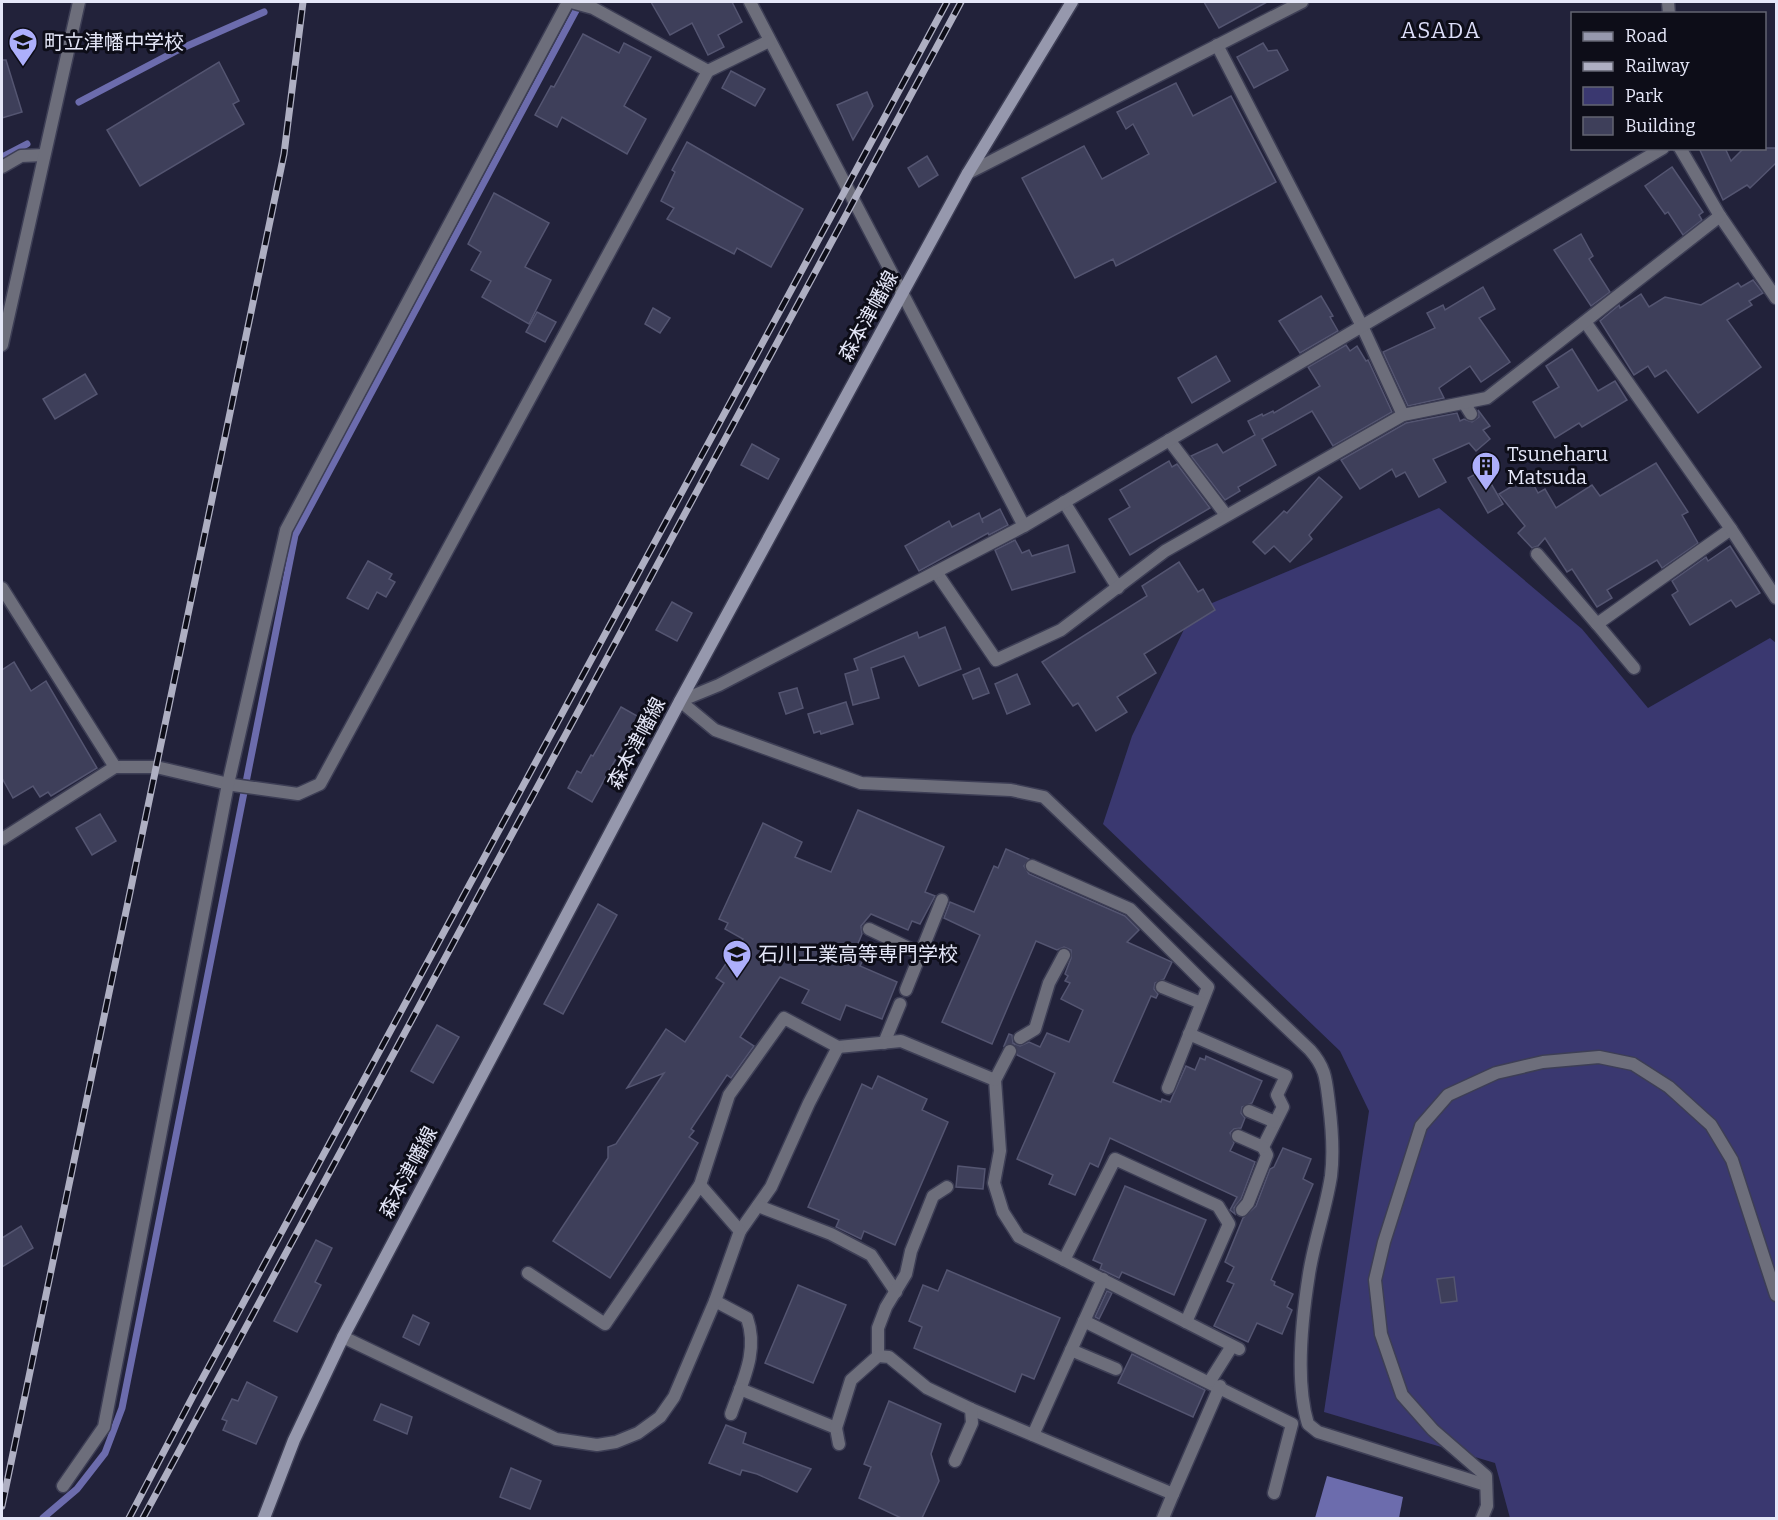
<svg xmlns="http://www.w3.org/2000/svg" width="1778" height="1520" font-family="Bitter,'Noto Sans JP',serif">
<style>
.green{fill:#3a3870}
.water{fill:#6c6cad}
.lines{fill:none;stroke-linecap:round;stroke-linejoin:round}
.stream{stroke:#6c6cad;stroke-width:7}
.building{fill:#3e3f5a;stroke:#545571;stroke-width:1.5}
.service-casing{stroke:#3d3e55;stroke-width:15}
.minor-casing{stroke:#3d3e55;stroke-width:15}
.tertiary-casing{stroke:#3d3e55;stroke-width:15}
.secondary-casing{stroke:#3d3e55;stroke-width:15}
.service{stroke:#6d6e7b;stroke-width:12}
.minor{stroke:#6d6e7b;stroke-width:12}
.tertiary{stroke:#6d6e7b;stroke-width:12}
.secondary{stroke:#9698ad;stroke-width:12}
.rail-casing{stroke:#aeafc2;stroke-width:7}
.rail{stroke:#0d0d18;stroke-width:4.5;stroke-dasharray:14;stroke-linecap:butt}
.labels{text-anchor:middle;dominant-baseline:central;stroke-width:6;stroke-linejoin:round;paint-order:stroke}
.poi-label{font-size:20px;fill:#e5e7f8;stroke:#0d0d18;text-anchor:start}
.street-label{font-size:20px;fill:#e5e7f8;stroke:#0d0d18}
.quarter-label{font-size:22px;letter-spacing:1.5px;fill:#dddef9;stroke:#0d0d18}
</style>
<rect width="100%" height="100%" fill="#22223a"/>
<path class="green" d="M1439,508L1582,629L1648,708L1770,638L1776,643V1518H1510L1495,1463L1324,1412L1369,1111L1340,1051L1103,824L1132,736L1193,611Z"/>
<path class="water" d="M1327,1476L1403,1497L1399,1518H1315Z"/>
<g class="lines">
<g class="stream">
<path d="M79,102L178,50L264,12"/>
<path d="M2,157L27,144"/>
<path d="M43,1518L77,1489L105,1453L122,1408L295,535L580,3"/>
</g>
</g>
<g class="building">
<path d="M651,2H732L742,22L718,35L724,47L708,55L692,23L670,35Z"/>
<path d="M1204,2H1267L1219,28Z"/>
<path d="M583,34L619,53L624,43L651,57L624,106L646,119L627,154L562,117L557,127L535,115L551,86L554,87Z"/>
<path d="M1263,43L1268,51L1277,50L1288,70L1254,88L1237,57Z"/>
<path d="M2,60H6L22,112L2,118Z"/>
<path d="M219,62L239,101L233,104L244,124L140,186L107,130Z"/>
<path d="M731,71L765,89L755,106L722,88Z"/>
<path d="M1176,83L1193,116L1231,96L1276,182L1116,266L1113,259L1075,278L1022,178L1084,146L1102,179L1149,154L1133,124L1126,129L1117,112Z"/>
<path d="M867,92L873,106L853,140L837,105Z"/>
<path d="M687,142L803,209L771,267L737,248L734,254L667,219L674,208L661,201L675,172L672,170Z"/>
<path d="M1699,148H1725L1731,161L1744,148H1776V163L1750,188L1747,185L1723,200Z"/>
<path d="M927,156L938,175L919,187L908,168Z"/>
<path d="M1672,167L1703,212L1699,215L1702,220L1683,235L1668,212L1665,214L1645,186Z"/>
<path d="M494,193L549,223L525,267L551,280L529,324L482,297L491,281L471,270L481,252L468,244Z"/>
<path d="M1581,234L1593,256L1589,259L1610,292L1591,306L1554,250Z"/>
<path d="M1753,280L1763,293L1749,301L1752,305L1727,320L1761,367L1698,413L1666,370L1655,377L1648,366L1634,375L1600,321L1619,305L1620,308L1641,294L1649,307L1665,297L1701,305L1738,283L1741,287Z"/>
<path d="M1483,287L1495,309L1479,318L1510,362L1481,382L1470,366L1439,388L1444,398L1408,406L1383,352L1435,328L1427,313L1443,305L1445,310Z"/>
<path d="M1321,296L1333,316L1330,317L1338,331L1300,353L1279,321Z"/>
<path d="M653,308L670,318L660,333L645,324Z"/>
<path d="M537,312L556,322L545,342L526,332Z"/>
<path d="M1346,345L1350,351L1357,346L1366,361L1368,360L1392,412L1333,446L1312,411L1262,439L1276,465L1238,487L1240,491L1225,500L1191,456L1217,444L1223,453L1255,435L1248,421L1262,414L1263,416L1273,411L1274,413L1320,386L1308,367Z"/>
<path d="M1572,349L1598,391L1615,381L1627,400L1582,427L1579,423L1555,438L1533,402L1559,387L1546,366Z"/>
<path d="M1216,356L1230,381L1192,403L1178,378Z"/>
<path d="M85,374L97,394L55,419L43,399Z"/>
<path d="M1478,410L1490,426L1483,430L1490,439L1476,451L1469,443L1433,459L1446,482L1419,497L1405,472L1396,477L1392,469L1360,489L1341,460L1406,423L1457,413L1460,421L1464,419L1472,422L1479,417Z"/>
<path d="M752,444L779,459L768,479L741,465Z"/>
<path d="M1169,461L1172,467L1177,464L1210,508L1130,555L1109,519L1130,507L1120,490Z"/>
<path d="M1656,463L1688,512L1682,515L1698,543L1662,568L1657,560L1607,590L1612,598L1597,607L1572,569L1567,572L1545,538L1538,546L1532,548L1518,533L1525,526L1499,494L1529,476L1538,493L1545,489L1556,508L1592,485L1600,496Z"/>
<path d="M1483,470L1503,504L1488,513L1468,478Z"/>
<path d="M1319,477L1342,497L1309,535L1312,539L1290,562L1274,546L1265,554L1253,542L1284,511L1287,513Z"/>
<path d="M1000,509L1008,525L989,535L988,533L919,571L905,546L949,521L952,527L979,513L983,523L982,519Z"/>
<path d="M1015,540L1022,553L1029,550L1032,556L1068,545L1075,572L1012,590L995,550Z"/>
<path d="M1730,546L1760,593L1736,607L1731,600L1690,625L1672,595L1678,591L1672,581L1706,557L1708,561Z"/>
<path d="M368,561L392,574L389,579L395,582L386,597L377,592L368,609L347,598Z"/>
<path d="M1179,562L1198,592L1203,589L1215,610L1144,654L1156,673L1117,697L1127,712L1096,731L1078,703L1073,706L1042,662L1147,596L1142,586Z"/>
<path d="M672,602L692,613L677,641L656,630Z"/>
<path d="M945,627L961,669L919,686L904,656L871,668L879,698L853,705L845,674L858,670L854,659L917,632L919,638Z"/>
<path d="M14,662L31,691L46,681L97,768L51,796L48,792L40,797L33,786L13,798L2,778V670Z"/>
<path d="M979,668L989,693L973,699L963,675Z"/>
<path d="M1017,674L1030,704L1007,714L995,684Z"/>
<path d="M797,688L803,708L786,714L779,693Z"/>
<path d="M846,702L853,724L821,734L820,731L814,733L808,714Z"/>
<path d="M621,707L639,717L592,802L568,788L577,771L581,773L591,755L593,756Z"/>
<path d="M858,810L944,847L925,892L935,896L920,924L912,921L908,930L871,914L861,926L862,934L854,953L864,958L860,966L897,982L882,1019L846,1005L840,1020L802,1003L809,990L780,977L740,1037L754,1046L731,1078L727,1075L691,1129L694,1131L689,1137L698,1143L610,1278L553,1241L608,1158V1147L616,1144L664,1073L627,1088L666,1029L685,1042L724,983L716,978L743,939L725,929L728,923L719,919L763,823L802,842L795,857L831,872Z"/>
<path d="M100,814L116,841L92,855L76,828Z"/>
<path d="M1006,849L1029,859L1024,866L1029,874L1125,916L1139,930L1127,942L1172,962L1164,979L1155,983L1154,989L1158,994L1156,998L1151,996L1113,1082L1161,1102L1162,1099L1170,1102L1186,1066L1195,1070L1200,1058L1205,1060L1206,1056L1262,1081L1252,1103L1242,1107L1241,1113L1245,1118L1241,1128L1234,1129L1230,1133L1234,1143L1230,1151L1255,1162L1241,1199L1234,1208L1235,1214L1230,1210L1237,1197L1110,1138L1098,1167L1090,1163L1075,1195L1049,1184L1053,1175L1017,1159L1055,1073L1017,1055L1014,1044L1004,1046L1009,1034L1012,1035L1013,1043L1020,1046L1029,1042L1040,1047L1047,1033L1069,1042L1083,1010L1061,999L1070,983L1065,981L1068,976L1065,974L1071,958V950L1064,947L1057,950L1036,941L992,1044L942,1022L980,935L944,918L950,902L974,912L994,866L998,868Z"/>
<path d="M598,904L617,915L563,1014L544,1004Z"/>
<path d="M437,1025L459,1037L433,1083L411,1071Z"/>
<path d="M878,1076L927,1099L922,1110L948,1122L895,1245L864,1231L861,1239L836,1227L839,1220L808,1207L862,1084L872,1089Z"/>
<path d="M1283,1148L1311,1159L1303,1179L1313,1184L1271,1280L1275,1282L1274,1285L1293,1294L1287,1307L1292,1310L1282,1334L1257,1323L1248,1342L1214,1326L1234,1284L1227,1281L1234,1267L1225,1262L1243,1218L1256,1206L1270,1169L1274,1167Z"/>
<path d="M958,1166L985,1169L983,1189L956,1187Z"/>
<path d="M1125,1186L1206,1220L1174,1295L1122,1272L1119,1278L1100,1269L1102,1264L1093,1260Z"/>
<path d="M21,1226L33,1248L2,1267V1238Z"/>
<path d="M316,1240L332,1248L315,1282L321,1285L297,1332L274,1321Z"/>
<path d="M947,1270L1060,1318L1034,1379L1022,1374L1015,1392L914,1348L922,1327L909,1321L923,1285L938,1291Z"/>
<path d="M1454,1277L1457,1301L1441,1303L1437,1279Z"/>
<path d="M798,1285L846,1305L813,1383L765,1363Z"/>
<path d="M1107,1291L1112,1293L1099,1319L1095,1317Z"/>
<path d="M413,1315L429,1323L419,1345L403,1337Z"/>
<path d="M1132,1354L1205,1390L1193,1417L1118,1383Z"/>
<path d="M247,1382L277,1397L256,1444L223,1430L227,1421L222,1419L232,1399L238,1401Z"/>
<path d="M889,1401L941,1424L931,1454L939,1481L922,1518H901L859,1498L871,1467L864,1464Z"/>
<path d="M381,1404L412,1417L407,1434L374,1420Z"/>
<path d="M726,1425L746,1433L743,1443L811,1469L797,1492L757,1474L742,1470L740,1475L709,1463Z"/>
<path d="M511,1468L541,1481L530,1509L500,1497Z"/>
</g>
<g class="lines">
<g class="service-casing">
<g id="service">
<path d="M1464,403L1471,414"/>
<path d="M1537,554L1597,624L1731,529"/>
<path d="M1597,624L1634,668"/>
<path d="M115,767H156L233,785"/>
<path d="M1032,866L1130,909L1208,987L1168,1088"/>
<path d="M869,929L919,953"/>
<path d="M1162,987L1201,1003"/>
<path d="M906,990L942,900"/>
<path d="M1189,1034L1286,1076L1277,1095L1283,1107L1263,1147L1267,1155L1248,1203L1242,1210"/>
<path d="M1020,1038L1035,1029L1049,983L1064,955"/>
<path d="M884,1043L900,1004"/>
<path d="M838,1047L901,1041L995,1080L1000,1151L994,1183L1003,1212L1019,1237L1239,1349"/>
<path d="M995,1080L1010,1051"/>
<path d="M1249,1111L1275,1122"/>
<path d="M1238,1136L1263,1147"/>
<path d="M700,1185L729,1095L784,1018L838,1047L809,1103L771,1187L740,1231"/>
<path d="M758,1206L831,1234L871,1255L896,1292"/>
<path d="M1064,1260L1115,1159L1218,1206L1229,1224L1186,1322"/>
<path d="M715,1301L747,1318C759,1352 742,1382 731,1414"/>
<path d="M1084,1321L1292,1424L1274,1493"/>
<path d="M343,1337L556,1439L597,1445L616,1442L638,1433L660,1417L674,1397L715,1301L740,1231L700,1185L605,1324L528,1273"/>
<path d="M1071,1350L1116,1369"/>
<path d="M878,1356V1328L886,1307L906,1274L911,1251L933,1196L947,1187"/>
<path d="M1210,1381L1232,1346"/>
<path d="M740,1389L836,1428L839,1444"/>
<path d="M836,1428L851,1380L878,1356L889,1357L927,1388L971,1409L1173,1494L1163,1518"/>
<path d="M1033,1435L1103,1279"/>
<path d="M955,1461L972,1423L971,1409"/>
<path d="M1173,1494L1220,1386"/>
</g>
</g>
<g class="minor-casing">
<g id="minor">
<path d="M571,2L593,8L708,71"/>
<path d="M750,2L1024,526"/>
<path d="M1668,2L1669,14"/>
<path d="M1217,45L1362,326L1403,415"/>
<path d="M1680,148L1720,216L1776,298"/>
<path d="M2,167L21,156L44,155"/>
<path d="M968,173L1302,2"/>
<path d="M1586,323L1731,529L1776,598"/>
<path d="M1169,440L1226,515"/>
<path d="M1064,502L1118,588"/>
<path d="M936,572L996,660L1061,630L1165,551L1403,415L1487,398L1720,216"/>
<path d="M2,588L115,767L2,839"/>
<path d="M233,785L298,794L320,784L708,71L769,41"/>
<path d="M1486,1485L1318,1432L1308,1424C1295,1382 1302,1318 1309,1274C1314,1241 1326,1209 1331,1176C1334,1152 1332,1128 1329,1104C1326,1080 1326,1068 1310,1050L1044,797L1011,790L861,783L715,730L680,701L719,685L1024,526L1663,148"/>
<path d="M63,1486L104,1427L228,784L286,530L568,2"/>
<path d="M1482,1518L1487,1506L1486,1476L1433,1430L1402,1395L1381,1334L1375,1280L1384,1242L1421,1126L1448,1095L1496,1073L1543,1062L1599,1057L1633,1064L1669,1087L1711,1125L1732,1160L1776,1295"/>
</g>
</g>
<g class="tertiary-casing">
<path id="tertiary" d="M2,345L79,2"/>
</g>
<g class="secondary-casing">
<path id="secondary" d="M264,1518L294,1440L343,1337L680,701L903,292L968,173L1072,2"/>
</g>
<use href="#service" class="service"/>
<use href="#minor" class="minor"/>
<use href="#tertiary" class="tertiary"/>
<use href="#secondary" class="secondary"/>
<g class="rail-casing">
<g id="rail">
<path d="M2,1506L284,154L303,2"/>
<path d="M129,1518L194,1394L947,2"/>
<path d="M143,1518L961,2"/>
</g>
</g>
<use href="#rail" class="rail"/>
</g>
<defs>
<g id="school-pin" transform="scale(1.5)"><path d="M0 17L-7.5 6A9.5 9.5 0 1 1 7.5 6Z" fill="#adaffb" stroke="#0d0d18"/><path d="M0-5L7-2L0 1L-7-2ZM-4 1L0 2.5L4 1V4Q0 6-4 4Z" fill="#111"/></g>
<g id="building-pin" transform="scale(1.5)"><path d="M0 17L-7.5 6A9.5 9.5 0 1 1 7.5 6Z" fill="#adaffb" stroke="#0d0d18"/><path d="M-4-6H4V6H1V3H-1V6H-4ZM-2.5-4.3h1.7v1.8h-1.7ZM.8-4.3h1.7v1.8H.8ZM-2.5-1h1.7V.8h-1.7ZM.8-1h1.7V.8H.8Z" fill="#111"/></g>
</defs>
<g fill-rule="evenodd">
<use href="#school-pin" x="23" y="42"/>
<use href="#building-pin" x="1486" y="466"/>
<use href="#school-pin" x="737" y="954"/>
</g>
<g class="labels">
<g class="poi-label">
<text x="44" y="42">町立津幡中学校</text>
<text x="1507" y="454">Tsuneharu<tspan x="1507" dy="23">Matsuda</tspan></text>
<text x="758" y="954">石川工業高等専門学校</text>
</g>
<g class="street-label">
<text transform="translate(868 316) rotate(-61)">森本津幡線</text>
<text transform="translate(636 743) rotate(-62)">森本津幡線</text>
<text transform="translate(408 1172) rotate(-62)">森本津幡線</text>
</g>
<g class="quarter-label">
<text x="1441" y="30">ASADA</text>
</g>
</g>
<rect width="1778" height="1520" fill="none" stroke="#e5e7f8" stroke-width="6"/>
<rect x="1571" y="12" width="195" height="138" fill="#0d0d18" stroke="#636472" stroke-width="1.5"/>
<rect x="1583" y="32" width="30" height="9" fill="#9698ad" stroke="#636472" stroke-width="1.5"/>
<text x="1625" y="42" font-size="18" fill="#e5e7f8">Road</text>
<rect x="1583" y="62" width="30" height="9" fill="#aeafc2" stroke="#636472" stroke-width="1.5"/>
<text x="1625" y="72" font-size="18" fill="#e5e7f8">Railway</text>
<rect x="1583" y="87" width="30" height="18" fill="#3a3870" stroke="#636472" stroke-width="1.5"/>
<text x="1625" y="102" font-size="18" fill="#e5e7f8">Park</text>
<rect x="1583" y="117" width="30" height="18" fill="#3e3f5a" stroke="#636472" stroke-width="1.5"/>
<text x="1625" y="132" font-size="18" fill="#e5e7f8">Building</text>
</svg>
